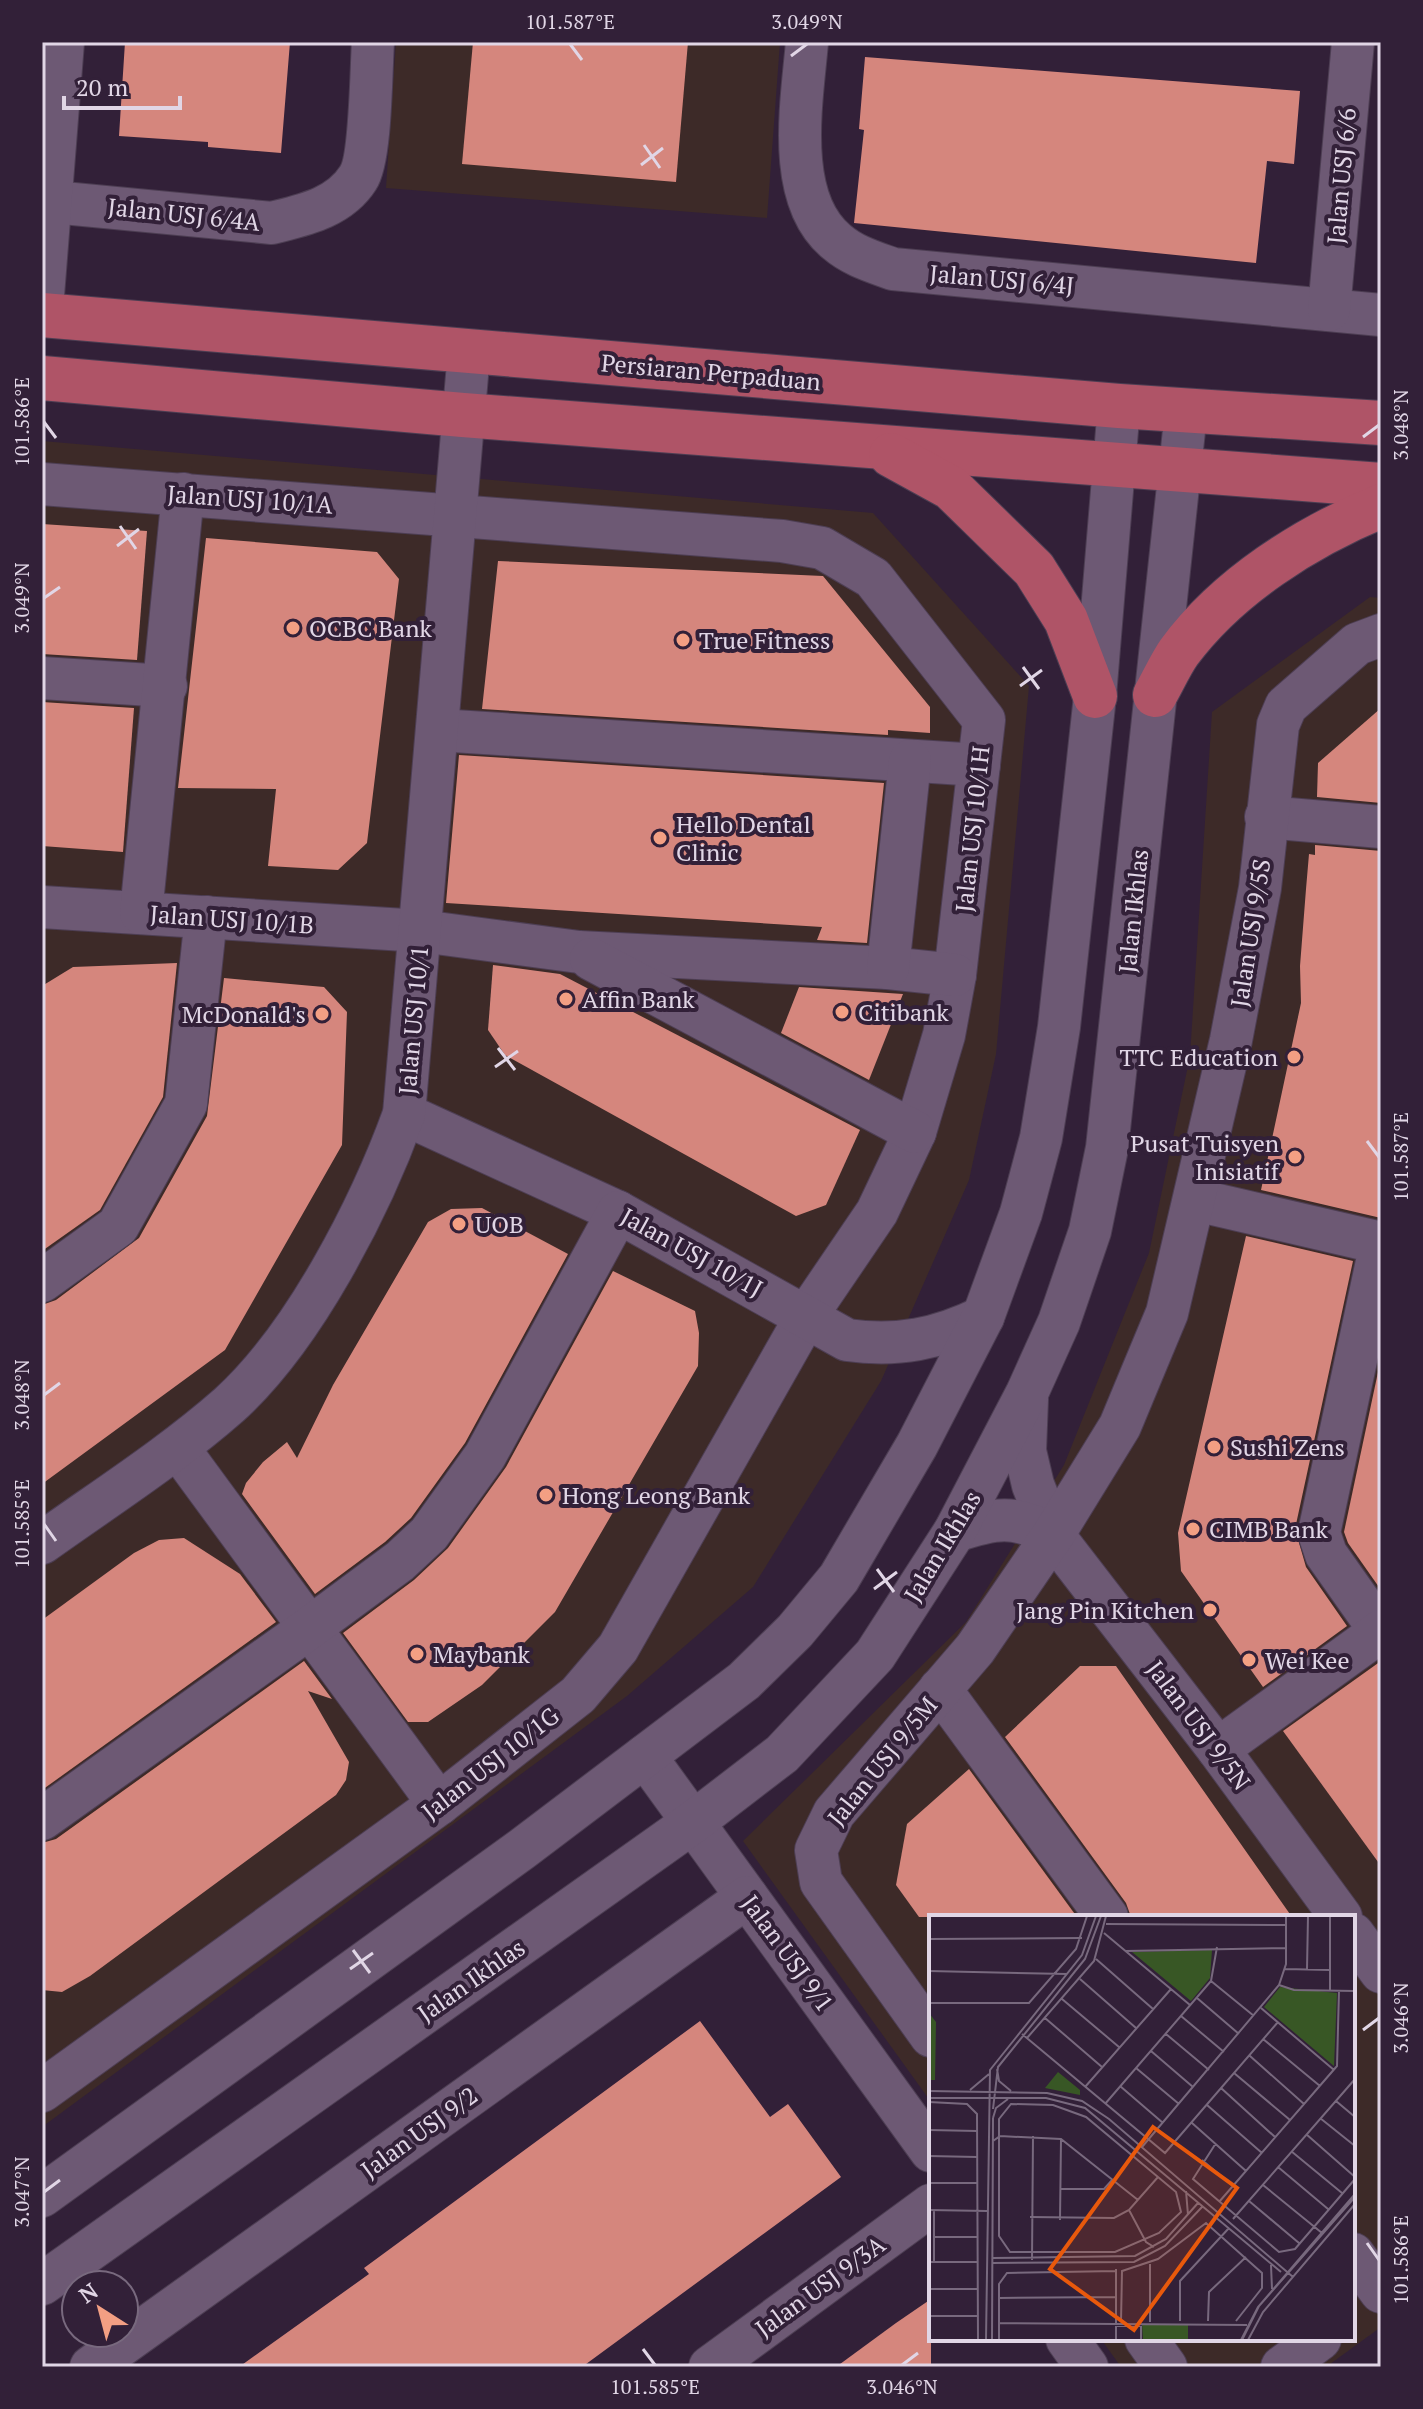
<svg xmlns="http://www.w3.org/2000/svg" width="1423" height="2409" font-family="'PT Serif',serif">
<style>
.commercial{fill:#3d2a28}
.building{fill:#d5867d}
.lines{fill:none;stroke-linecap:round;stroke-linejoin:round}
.minor-casing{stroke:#4d3e53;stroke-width:44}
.major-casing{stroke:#4d3e53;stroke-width:46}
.minor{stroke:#6d5974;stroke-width:42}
.major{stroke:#af5467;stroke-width:44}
.ticks{fill:none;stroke:#e1d6e6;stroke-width:3}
.poi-dot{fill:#f39f83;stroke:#322038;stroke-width:3}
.labels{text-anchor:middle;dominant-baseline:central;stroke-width:8;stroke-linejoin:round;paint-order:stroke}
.street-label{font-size:24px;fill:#e1d6e6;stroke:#322038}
.poi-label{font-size:24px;fill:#e1d6e6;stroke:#322038;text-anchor:start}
.inset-road{fill:none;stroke:#78697e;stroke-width:2}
.view{fill:#e8590c;fill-opacity:0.15;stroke:#e8590c;stroke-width:4}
.inset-edge{fill:none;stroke:#e1d6e6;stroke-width:4}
.neatline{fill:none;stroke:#e1d6e6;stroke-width:3}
.ticks-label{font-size:20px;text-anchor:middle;fill:#e1d6e6}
</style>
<rect width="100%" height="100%" fill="#322038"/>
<g class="commercial">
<path d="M396,42H780L767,218L386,188Z"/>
<path d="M42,441L873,513L1029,686L996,1054L969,1180L881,1381L753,1587L627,1696L42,2127Z"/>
<path d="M1370,597L1381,598V2327L1326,2367H1121L1101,2339H1353V1917H931V2102L743,1841L966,1622L1064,1465L1149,1253L1190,1056L1212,712Z"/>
</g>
<g class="building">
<path d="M125,42H290L281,153L208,147V142L119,136Z"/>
<path d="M473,42H688L676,182L462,164Z"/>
<path d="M865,57L1300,91L1294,164L1267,161L1256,263L854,223L864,130L859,129Z"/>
<path d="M42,524L147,531L137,660L42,654Z"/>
<path d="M206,538L377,552L399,579L367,843L338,870L268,866L276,789L178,788Z"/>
<path d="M498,561L823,576L930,707V733L888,730V735L482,709Z"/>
<path d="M42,702L134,708L123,852L42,846Z"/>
<path d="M1381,708V803L1317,797L1318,763Z"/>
<path d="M459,755L884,783L867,943L817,940L822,927L446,903Z"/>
<path d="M1315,845L1381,851V1218L1261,1190L1301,1003L1300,966L1306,889L1309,854L1315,855Z"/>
<path d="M177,963L163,1097L100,1210L42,1251V986L73,967Z"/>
<path d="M493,965L560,974L860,1130L826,1205L796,1216L505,1055L488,1030Z"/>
<path d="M224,978L324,987L347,1012L342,1145L225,1350L42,1484V1305L56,1300L139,1238L207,1116Z"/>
<path d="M799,987L903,994L869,1080L781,1033Z"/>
<path d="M482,1208L568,1254L465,1443L411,1518L385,1542L315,1594L242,1494L246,1483L263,1462L287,1442L297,1458L333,1385L428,1222L451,1209Z"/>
<path d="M1246,1236L1353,1261L1295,1529L1306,1567L1347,1626L1263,1687L1181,1571L1178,1533Z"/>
<path d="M613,1271L695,1311L699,1333L698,1366L555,1612L482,1685L428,1722H408L343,1633L414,1580L448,1548L506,1467Z"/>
<path d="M1381,1358V1590L1348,1543L1344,1532Z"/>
<path d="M184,1538L240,1574L276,1622L42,1790V1620L134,1553L159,1540Z"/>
<path d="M304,1661L332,1699L308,1691L349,1762L346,1780L336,1795L90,1976L62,1992L42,1990V1843L56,1839Z"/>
<path d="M1381,1661V1866L1283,1731Z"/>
<path d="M1080,1666H1116L1292,1917H1131L1126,1903L1005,1737Z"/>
<path d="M969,1769L1077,1917H919L896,1885L907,1824Z"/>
<path d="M700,2021L770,2117L788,2104L841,2177L582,2367H239L369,2274L364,2268Z"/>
<path d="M931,2299V2367H836L896,2323Z"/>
</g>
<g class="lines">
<g class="minor-casing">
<g id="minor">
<path d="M807,42C802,101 784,199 837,242C853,256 874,262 893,269L1381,315"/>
<path d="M42,201L272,223C303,215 339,208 358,178C371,159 371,70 373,42"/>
<path d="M42,308L63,42"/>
<path d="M1329,310L1353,42"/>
<path d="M42,484L782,541L822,548L873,578L984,720L955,975L944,1035L915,1132L877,1212L807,1315L618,1648L578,1695L439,1804L42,2091"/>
<path d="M42,678L166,686"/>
<path d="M438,730L979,765"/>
<path d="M1266,817L1381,827"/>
<path d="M42,907L421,931L579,952L888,968L955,975"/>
<path d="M141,913L183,494"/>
<path d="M591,959L915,1132"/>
<path d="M888,968L910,761"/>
<path d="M404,1114L618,1212L847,1340C898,1347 938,1339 983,1317"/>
<path d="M1196,1200L1381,1243L1319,1533L1326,1554L1381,1632"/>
<path d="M42,1281L118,1226L186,1104L206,917"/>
<path d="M1027,1399L1025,1451L1033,1485L1053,1535L1218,1749L1341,1917"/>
<path d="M178,1448L439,1804"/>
<path d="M955,1531C995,1518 1014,1514 1053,1535"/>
<path d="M42,1543C105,1498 171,1456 229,1405C304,1337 370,1208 404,1114L469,352"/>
<path d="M940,1689L1107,1917"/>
<path d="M1218,1749L1381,1631"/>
<path d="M645,1756L931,2151"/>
<path d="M42,1819L308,1629L400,1561L429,1534L485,1456L618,1212"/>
<path d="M1353,1934L1381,1972"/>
<path d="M931,2036L821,1882L816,1850L834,1813L975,1649L1053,1535L1120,1426L1142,1373L1167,1313L1231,1040L1260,888L1278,725L1286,706L1357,644L1381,635"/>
<path d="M42,2196L522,1849L744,1681L795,1631L839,1578L917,1445L983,1317L1021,1213L1041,1138L1059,1027L1095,696L1119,406"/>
<path d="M1353,2254L1381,2292"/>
<path d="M42,2284L692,1823L782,1754L875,1655L955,1531L1027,1393L1059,1322L1090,1231L1107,1148L1186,412"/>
<path d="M1067,2339L1087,2367"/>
<path d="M1146,2339L1166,2367"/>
<path d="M91,2367L747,1897"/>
<path d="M710,2367L931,2205"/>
<path d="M1282,2367L1320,2339"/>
</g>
</g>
<g class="major-casing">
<g id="major">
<path d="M42,315L1119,406L1381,423"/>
<path d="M42,378L463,415L1381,485"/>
<path d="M891,455L951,488L1034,569L1066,620L1095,696"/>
<path d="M1155,695C1163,681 1170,665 1179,652C1228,586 1306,537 1381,506"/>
</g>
</g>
<use href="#minor" class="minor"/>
<use href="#major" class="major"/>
</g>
<path class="ticks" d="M570,44L582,60M791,56L807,44M644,145L660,168M641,165L663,148M44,422L56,438M1363,437L1379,425M120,526L136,549M117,546L139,529M44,598L60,587M1023,667L1039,689M1020,686L1042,670M498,1048L515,1070M495,1067L518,1051M1367,1141L1379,1157M44,1395L60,1383M44,1524L56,1541M877,1569L894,1592M874,1589L897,1572M353,1950L370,1973M350,1969L373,1953M1363,2030L1379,2018M44,2192L60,2180M1367,2243L1379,2260M643,2349L655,2365M902,2365L918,2353"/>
<g class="poi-dot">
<circle cx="293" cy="628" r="8"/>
<circle cx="683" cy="640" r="8"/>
<circle cx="660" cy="838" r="8"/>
<circle cx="566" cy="999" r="8"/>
<circle cx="842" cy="1012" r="8"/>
<circle cx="322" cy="1014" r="8"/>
<circle cx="1294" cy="1057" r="8"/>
<circle cx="1295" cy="1157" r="8"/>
<circle cx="459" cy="1224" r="8"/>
<circle cx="1214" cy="1447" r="8"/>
<circle cx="546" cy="1495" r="8"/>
<circle cx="1193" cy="1529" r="8"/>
<circle cx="1210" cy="1610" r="8"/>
<circle cx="417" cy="1654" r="8"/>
<circle cx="1249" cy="1660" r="8"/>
</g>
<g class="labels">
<g class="street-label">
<text transform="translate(1341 176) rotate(-85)">Jalan USJ 6/6</text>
<text transform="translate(184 214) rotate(6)">Jalan USJ 6/4A</text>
<text transform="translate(1002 279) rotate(5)">Jalan USJ 6/4J</text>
<text transform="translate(711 372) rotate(5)">Persiaran Perpaduan</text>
<text transform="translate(250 499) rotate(4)">Jalan USJ 10/1A</text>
<text transform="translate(972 829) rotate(-84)">Jalan USJ 10/1H</text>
<text transform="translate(1133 911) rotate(-84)">Jalan Ikhlas</text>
<text transform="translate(232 919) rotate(4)">Jalan USJ 10/1B</text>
<text transform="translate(1250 933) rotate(-81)">Jalan USJ 9/5S</text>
<text transform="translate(413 1020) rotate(-85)">Jalan USJ 10/1</text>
<text transform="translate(692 1252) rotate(29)">Jalan USJ 10/1J</text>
<text transform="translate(942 1546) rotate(-59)">Jalan Ikhlas</text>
<text transform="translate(1199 1725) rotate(53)">Jalan USJ 9/5N</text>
<text transform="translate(882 1761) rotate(-51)">Jalan USJ 9/5M</text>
<text transform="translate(490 1763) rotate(-38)">Jalan USJ 10/1G</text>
<text transform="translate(788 1953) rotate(54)">Jalan USJ 9/1</text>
<text transform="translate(471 1980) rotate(-35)">Jalan Ikhlas</text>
<text transform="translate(419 2132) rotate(-36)">Jalan USJ 9/2</text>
<text transform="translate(820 2286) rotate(-36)">Jalan USJ 9/3A</text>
</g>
<g class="poi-label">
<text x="309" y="628">OCBC Bank</text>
<text x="699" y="640">True Fitness</text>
<text x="676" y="824">Hello Dental<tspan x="676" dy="28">Clinic</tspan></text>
<text x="582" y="999">Affin Bank</text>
<text x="858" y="1012">Citibank</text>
<text x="306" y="1014" text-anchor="end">McDonald's</text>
<text x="1278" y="1057" text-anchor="end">TTC Education</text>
<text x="1279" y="1143" text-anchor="end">Pusat Tuisyen<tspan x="1279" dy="28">Inisiatif</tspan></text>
<text x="475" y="1224">UOB</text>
<text x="1230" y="1447">Sushi Zens</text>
<text x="562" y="1495">Hong Leong Bank</text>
<text x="1209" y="1529">CIMB Bank</text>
<text x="1194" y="1610" text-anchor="end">Jang Pin Kitchen</text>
<text x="433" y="1654">Maybank</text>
<text x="1265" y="1660">Wei Kee</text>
</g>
</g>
<g transform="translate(929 1915)">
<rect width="426" height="426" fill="#322038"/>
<path d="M283,35L281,63L262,86L203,37ZM351,72L408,78L405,151L335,92ZM0,98L7,107L6,165H0ZM129,157L151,175V180L116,173ZM213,409H259V425H214Z" fill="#385725"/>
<path class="inset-road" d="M177,9L356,10M175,18L261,90M0,24L153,23M197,36L357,33M167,44L224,94M356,54L401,55M378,54L379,1M0,56L138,59M151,64L207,113M282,66L325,101M350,70L365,75L426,76M401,75V1M268,83L310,119M133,84L190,132M0,88H100L147,34L158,1M332,93L405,155M252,101L295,137M116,103L173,152M93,119L236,238L349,107M237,119L280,155M98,123L165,46L177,1M334,124L391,171M222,136L264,172M321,141L375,189M207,153L250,189M68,154L70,166L82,176M305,158L361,205M191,171L234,208M156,172L242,74M292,173L346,222M41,175L60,159M0,176L118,178L153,186L180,204L364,362M0,183H117L156,193L352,357M407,186L426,202M0,187L38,189L48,199L49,425M82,189L124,190L157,202L247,277L252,297L230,318L186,337H81L70,321V204ZM176,189L282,66L288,32M278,190L333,238M64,194L69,152L156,44L172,1M64,203L67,193L79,184M391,203L426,231M263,208L317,256M0,215L48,216M377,219L426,262M64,226L71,221L132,224L209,285M287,228L264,264L350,337L366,334L426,264M213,232L350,70L357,49V1M362,236L413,278M0,241L48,242M273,245L304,271M349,252L399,294M0,268H48M334,270L393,318M131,274H175L184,264M257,276L259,300M320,286L370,328M290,287L408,151L410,76M0,295L58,296M200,295L217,327L225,332M101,302L185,303L200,295L229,262M304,304L426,164M131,305L132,224M5,322H49M63,343L206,341L237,324L269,288M103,345L104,221M0,347H49M5,347V295M63,348L205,347L236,331L273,292M221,349V407M342,350L343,374M0,374H49M70,383L187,382M0,401H49M251,406V366L300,313M279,406L280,377L317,342M192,407L193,356L229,344L277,308L333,358V373L307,406M70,408L318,410M187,411H212V425M57,425L61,155L153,40L167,1M63,425L64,203M70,425V369L78,358L187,356M187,425V354M312,425L329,392L426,279M313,425L330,391L426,282M319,425L334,397L426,289"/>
<path class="view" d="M224,212L308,273L205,415L121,354Z"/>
<rect width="426" height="426" class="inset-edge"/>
</g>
<rect width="1423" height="2409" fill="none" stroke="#322038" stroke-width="88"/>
<g transform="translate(100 2309) rotate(324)"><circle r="38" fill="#322038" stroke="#78697e" stroke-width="2"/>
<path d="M0-6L14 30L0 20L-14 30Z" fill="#f39f83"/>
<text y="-12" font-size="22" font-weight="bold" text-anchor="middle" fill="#e1d6e6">N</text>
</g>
<path d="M64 96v12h116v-12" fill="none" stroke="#e1d6e6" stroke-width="4"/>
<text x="76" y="96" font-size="24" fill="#e1d6e6" stroke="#322038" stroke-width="6" paint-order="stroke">20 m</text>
<rect x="44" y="44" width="1335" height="2321" class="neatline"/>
<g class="ticks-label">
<text x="570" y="29">101.587°E</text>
<text x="807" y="29">3.049°N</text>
<text transform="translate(22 422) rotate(-90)" y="7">101.586°E</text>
<text transform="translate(1401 425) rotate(-90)" y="7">3.048°N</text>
<text transform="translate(22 598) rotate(-90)" y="7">3.049°N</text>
<text transform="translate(1401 1157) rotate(-90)" y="7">101.587°E</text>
<text transform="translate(22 1395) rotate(-90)" y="7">3.048°N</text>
<text transform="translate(22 1524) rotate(-90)" y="7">101.585°E</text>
<text transform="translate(1401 2018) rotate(-90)" y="7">3.046°N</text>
<text transform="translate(22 2192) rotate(-90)" y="7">3.047°N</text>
<text transform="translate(1401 2260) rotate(-90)" y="7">101.586°E</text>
<text x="655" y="2394">101.585°E</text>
<text x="902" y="2394">3.046°N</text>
</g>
</svg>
